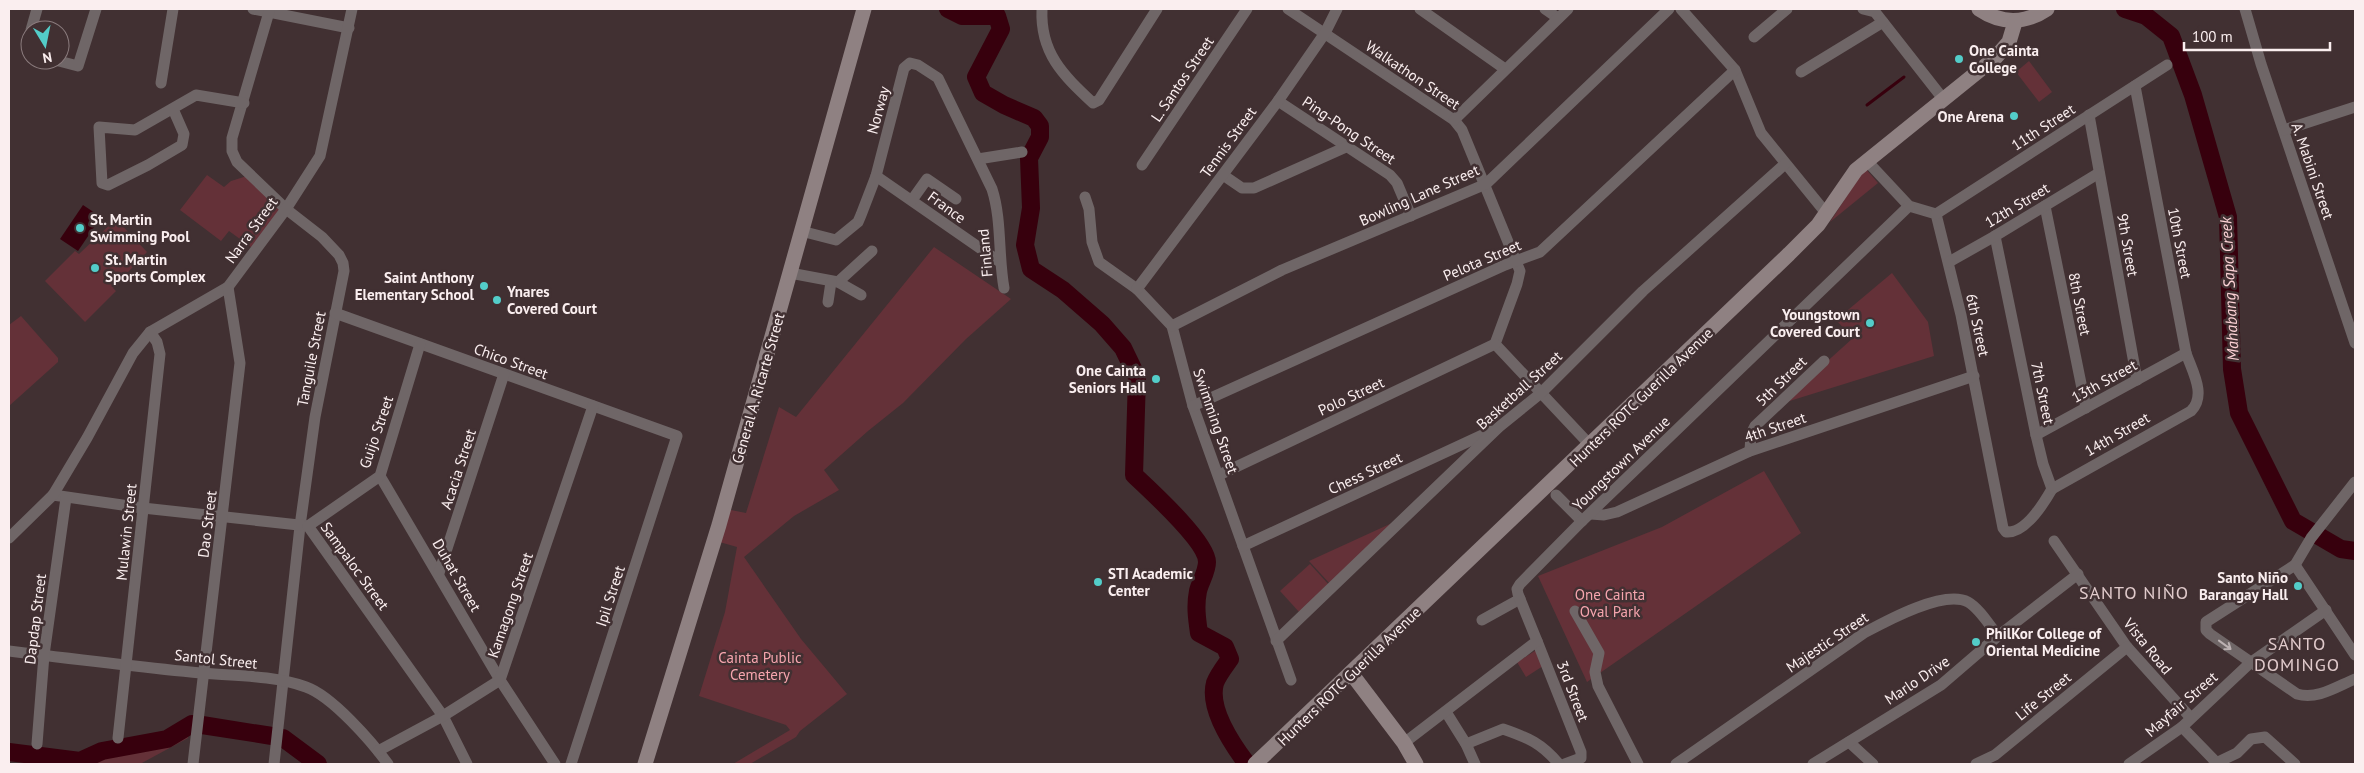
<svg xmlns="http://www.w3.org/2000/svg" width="2364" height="773" font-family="'PT Sans',sans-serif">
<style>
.green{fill:#643138}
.water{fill:#37000d}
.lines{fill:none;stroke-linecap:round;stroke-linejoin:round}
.stream{stroke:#37000d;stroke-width:3}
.river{stroke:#37000d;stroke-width:18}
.street{stroke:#6f6667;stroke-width:11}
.secondary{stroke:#8f8182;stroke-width:15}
.oneway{stroke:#bbb1b2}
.poi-dot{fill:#53cdc9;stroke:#413032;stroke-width:2}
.labels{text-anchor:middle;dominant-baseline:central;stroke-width:5;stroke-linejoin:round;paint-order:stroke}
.poi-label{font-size:15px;font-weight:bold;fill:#faeeef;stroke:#413032;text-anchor:start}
.street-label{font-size:15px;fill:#faeeef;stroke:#413032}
.park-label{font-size:15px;fill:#f6a5ae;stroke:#413032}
.water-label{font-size:16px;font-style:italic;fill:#fdd2d6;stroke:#413032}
.quarter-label{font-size:18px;letter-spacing:1px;fill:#e1cbcc;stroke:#413032}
</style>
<rect width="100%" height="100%" fill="#413032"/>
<g class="green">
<path d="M2029,61L2052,92L2039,102L2016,72Z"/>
<path d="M1865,168L1878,183L1830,222Z"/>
<path d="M207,175L224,187L231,181L247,176L284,212L255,250L229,231L221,241L180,210Z"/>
<path d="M116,219L147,252L113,288L116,291L85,322L45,281L75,251L79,254Z"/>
<path d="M934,247L1011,299L966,339L903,403L868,431L824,470L839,490L794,516L744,557L801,639L847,694L800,731L796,737L750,764H733L790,730L786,725L699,696L725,612L737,547L716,541L726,509L746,513L779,407L796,417Z"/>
<path d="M1892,273L1928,322L1934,356L1780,404L1853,338L1836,320Z"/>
<path d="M21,316L58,358V362L9,406V325Z"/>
<path d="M1764,471L1801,533L1587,682L1538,576L1662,527Z"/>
<path d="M1403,518L1331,585L1309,561Z"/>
<path d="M1310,564L1330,586L1300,613L1280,591Z"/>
<path d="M1538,649L1543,666L1526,677L1517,662Z"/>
<path d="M187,730L188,738L140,764H96L98,756L166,741Z"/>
</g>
<path class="water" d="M83,205L101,217L78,251L60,239Z"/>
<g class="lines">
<path class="stream" d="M1867,105L1904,77"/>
<g class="river">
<path d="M948,9L962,16H997L1001,29L976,77L983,93L1004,105L1034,118L1040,126V137L1029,158L1031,208L1025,245L1031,269L1063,290L1102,324L1123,348L1137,377L1134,475C1150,490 1207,542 1207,562C1207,572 1200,582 1198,591C1195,606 1197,619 1199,633L1225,647L1230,659C1225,666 1218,675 1215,683C1208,708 1232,744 1247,764"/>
<path d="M2125,9L2146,16L2171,36L2193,95L2228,217L2232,369L2239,413L2293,521L2341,549L2355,551"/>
<path d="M202,725L272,736"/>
<path d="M283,738L318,764"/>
<path d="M9,752L80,761L102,751L167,739L192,724"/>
</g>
<g class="street">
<path d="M253,9L349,28"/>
<path d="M1042,9C1040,53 1063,75 1093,103L1099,100L1157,9"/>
<path d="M1288,9L1454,120L1462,130L1520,271L1517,284L1495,344L1591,446"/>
<path d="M1420,9L1505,69"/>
<path d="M1545,9L1558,18"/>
<path d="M1681,9L1735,70L1761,133L1826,213"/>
<path d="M1863,9L1875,12L1944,100"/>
<path d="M2245,9L2261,64L2355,343"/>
<path d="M269,12L232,138V151L237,162L286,209L322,237L339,255L343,263L344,271L315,417L300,526L274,764"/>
<path d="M31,30L37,9"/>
<path d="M30,36L28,45L30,51"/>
<path d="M1754,37L1787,9"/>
<path d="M55,60L78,66L96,9"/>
<path d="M1801,72L1883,22"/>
<path d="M161,83L173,9"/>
<path d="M1278,101L1390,175L1397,183L1411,216"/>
<path d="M173,109L184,134L182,145L148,165L108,185L102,183L99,127L135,130L196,95L244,103"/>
<path d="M2089,115L2137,380"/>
<path d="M1454,120L1568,9"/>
<path d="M2284,130L2355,107"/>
<path d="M978,159L1022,152"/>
<path d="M1867,161L1909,206L1936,214L1961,315L2003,528L2006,532C2025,534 2044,503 2052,489L2043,464L2036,435L1995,236"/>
<path d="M1142,165L1247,9"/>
<path d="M1223,175L1242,188H1254L1346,147"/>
<path d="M876,176L1000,262"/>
<path d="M1085,197L1089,209L1092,242L1099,262L1137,289L1172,326L1193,406L1291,680"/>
<path d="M912,200L927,179L956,199"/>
<path d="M2045,206L2086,408"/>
<path d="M1936,214L2167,65"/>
<path d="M801,231L836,240L858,222L861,215L876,176L904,68L910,63L918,65L938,78L992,189C1002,220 998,255 1004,288"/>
<path d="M1949,262L1995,236L2099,173"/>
<path d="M790,273L838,282L861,295"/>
<path d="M838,282L872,251"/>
<path d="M1137,289L1278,101L1325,33L1337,9"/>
<path d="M828,302L831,282"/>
<path d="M335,313L677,436L571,764"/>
<path d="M1172,326L1282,270L1486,184L1669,9"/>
<path d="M1193,406L1505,265L1540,252L1735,70"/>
<path d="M2036,435L2186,353"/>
<path d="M1750,451L1751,434L1755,426L1824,361"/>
<path d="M1219,475L1495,344"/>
<path d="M380,476L500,680L555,764"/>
<path d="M2355,482L2311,538L2295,565L2206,622V630L2210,634L2297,694C2317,700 2336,687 2355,679"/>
<path d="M2052,489L2191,411C2207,395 2192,371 2186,353L2135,86"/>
<path d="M53,495L143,508L308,526L443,716L467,764"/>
<path d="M1556,495L1582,521"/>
<path d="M1591,514L1604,515L1617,512L1750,451L1974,376"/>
<path d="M308,526L380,476L420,344"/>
<path d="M9,538L53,495L87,438L133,353L150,332L228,287L286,209L320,156L352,9"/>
<path d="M2054,541L2127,647L2190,717"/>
<path d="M1243,546L1491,431"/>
<path d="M2295,565L2355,655"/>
<path d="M439,573L504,374"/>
<path d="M1575,611L1599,653L1595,672L1598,686L1638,764"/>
<path d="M1482,620L1520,599"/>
<path d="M1276,641L1499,427L1541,393L1643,291L1785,164"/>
<path d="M1537,641L1581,752V758L1565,764"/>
<path d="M9,651C73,659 137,667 201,673C235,676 273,675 306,687C332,696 372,742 388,764"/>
<path d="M1446,712L1466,744L1475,764"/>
<path d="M2182,727L2216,762"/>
<path d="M118,738L160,354L157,342L150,332"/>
<path d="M1849,742L1873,764"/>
<path d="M1404,743L1537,641L1518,594L1517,589L1520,584L1582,521L1909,206"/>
<path d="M37,744L44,655L66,498"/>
<path d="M1466,744L1503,729C1529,738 1541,743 1559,764"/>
<path d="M378,751L443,716L500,680L593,406"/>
<path d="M193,764L240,363L228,287"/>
<path d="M1676,764L1864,633C1886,621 1944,589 1968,602C1979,608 1990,626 1998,636"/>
<path d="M1813,764L1941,685L1998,636L2078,574"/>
<path d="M1976,764L1995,755L2127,647"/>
<path d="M2129,764L2182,727L2250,663L2326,610"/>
<path d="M2214,764L2237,753L2251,739L2265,737L2295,764"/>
</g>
<g class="secondary">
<path d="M1979,9C2001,24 2025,24 2047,9"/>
<path d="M1351,673L1404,743L1416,764"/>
<path d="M645,764L719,525L864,9"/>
<path d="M1255,764L1789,254L1818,225L1856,170L1996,57L2009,42L2015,22"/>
</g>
</g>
<defs><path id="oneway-shaft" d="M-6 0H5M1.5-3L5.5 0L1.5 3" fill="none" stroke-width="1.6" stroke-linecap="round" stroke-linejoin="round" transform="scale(1.25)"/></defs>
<use class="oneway" href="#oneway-shaft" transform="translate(2225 645) rotate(36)"/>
<g class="poi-dot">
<circle cx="1959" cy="59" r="5"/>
<circle cx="2014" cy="116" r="5"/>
<circle cx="80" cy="228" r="5"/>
<circle cx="95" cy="268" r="5"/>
<circle cx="484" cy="286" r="5"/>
<circle cx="497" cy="300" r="5"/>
<circle cx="1870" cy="323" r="5"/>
<circle cx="1156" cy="379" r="5"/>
<circle cx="1098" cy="582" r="5"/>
<circle cx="2298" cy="586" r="5"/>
<circle cx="1976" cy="642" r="5"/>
</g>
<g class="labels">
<g class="poi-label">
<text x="1969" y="50">One Cainta<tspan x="1969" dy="17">College</tspan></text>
<text x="2004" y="116" text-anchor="end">One Arena</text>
<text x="90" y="219">St. Martin<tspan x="90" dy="17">Swimming Pool</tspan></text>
<text x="105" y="259">St. Martin<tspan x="105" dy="17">Sports Complex</tspan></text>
<text x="474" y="277" text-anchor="end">Saint Anthony<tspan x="474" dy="17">Elementary School</tspan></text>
<text x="507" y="291">Ynares<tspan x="507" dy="17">Covered Court</tspan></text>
<text x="1860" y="314" text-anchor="end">Youngstown<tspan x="1860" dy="17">Covered Court</tspan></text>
<text x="1146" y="370" text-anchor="end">One Cainta<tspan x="1146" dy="17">Seniors Hall</tspan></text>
<text x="1108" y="573">STI Academic<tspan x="1108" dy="17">Center</tspan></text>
<text x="2288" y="577" text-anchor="end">Santo Niño<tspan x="2288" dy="17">Barangay Hall</tspan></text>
<text x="1986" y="633">PhilKor College of<tspan x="1986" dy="17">Oriental Medicine</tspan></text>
</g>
<g class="street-label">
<text transform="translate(1413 75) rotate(34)">Walkathon Street</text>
<text transform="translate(1182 79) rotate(-56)">L. Santos Street</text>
<text transform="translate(878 110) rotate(-75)">Norway</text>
<text transform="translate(2043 127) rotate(-33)">11th Street</text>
<text transform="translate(1349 130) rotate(34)">Ping-Pong Street</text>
<text transform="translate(1228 142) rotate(-54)">Tennis Street</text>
<text transform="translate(2313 171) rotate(71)">A. Mabini Street</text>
<text transform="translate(1419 195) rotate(-24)">Bowling Lane Street</text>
<text transform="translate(2017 205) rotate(-31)">12th Street</text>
<text transform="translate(947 207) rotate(36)">France</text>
<text transform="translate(251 230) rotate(-54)">Narra Street</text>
<text transform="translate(2180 243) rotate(79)">10th Street</text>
<text transform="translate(2128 245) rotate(80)">9th Street</text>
<text transform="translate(985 253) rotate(-95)">Finland</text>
<text transform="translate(1482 260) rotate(-23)">Pelota Street</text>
<text transform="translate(2080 304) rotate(79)">8th Street</text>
<text transform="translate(1978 325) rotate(78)">6th Street</text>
<text transform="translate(311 359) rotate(-79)">Tanguile Street</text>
<text transform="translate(511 361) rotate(20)">Chico Street</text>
<text transform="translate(1781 381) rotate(-44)">5th Street</text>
<text transform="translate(2104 381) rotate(-29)">13th Street</text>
<text transform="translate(758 388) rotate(-74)">General A. Ricarte Street</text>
<text transform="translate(1519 390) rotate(-42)">Basketball Street</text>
<text transform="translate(2043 393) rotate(78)">7th Street</text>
<text transform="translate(1351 396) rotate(-25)">Polo Street</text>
<text transform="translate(1641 397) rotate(-44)">Hunters ROTC Guerilla Avenue</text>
<text transform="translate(1216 421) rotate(71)">Swimming Street</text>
<text transform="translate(1775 427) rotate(-19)">4th Street</text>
<text transform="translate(376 432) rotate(-71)">Guijo Street</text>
<text transform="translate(2117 434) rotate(-30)">14th Street</text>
<text transform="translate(1621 463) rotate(-44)">Youngstown Avenue</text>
<text transform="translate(458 469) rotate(-72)">Acacia Street</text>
<text transform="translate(1365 473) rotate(-25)">Chess Street</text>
<text transform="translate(207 524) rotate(-83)">Dao Street</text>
<text transform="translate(126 532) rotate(-84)">Mulawin Street</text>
<text transform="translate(355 566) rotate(54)">Sampaloc Street</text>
<text transform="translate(457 575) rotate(60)">Duhat Street</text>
<text transform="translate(610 596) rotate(-72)">Ipil Street</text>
<text transform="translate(510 605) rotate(-71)">Kamagong Street</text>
<text transform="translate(35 619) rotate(-83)">Dapdap Street</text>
<text transform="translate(1827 642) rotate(-34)">Majestic Street</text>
<text transform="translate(2148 646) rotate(51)">Vista Road</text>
<text transform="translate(216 659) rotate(6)">Santol Street</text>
<text transform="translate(1349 676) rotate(-44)">Hunters ROTC Guerilla Avenue</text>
<text transform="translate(1917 680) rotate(-34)">Marlo Drive</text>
<text transform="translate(1573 691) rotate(69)">3rd Street</text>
<text transform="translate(2043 696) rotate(-39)">Life Street</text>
<text transform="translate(2181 704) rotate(-41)">Mayfair Street</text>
</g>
<g class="park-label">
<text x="1610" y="594">One Cainta<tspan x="1610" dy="17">Oval Park</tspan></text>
<text x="760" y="657">Cainta Public<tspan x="760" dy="17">Cemetery</tspan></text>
</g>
<g class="water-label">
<text transform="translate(2229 289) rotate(-93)">Mahabang Sapa Creek</text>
</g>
<g class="quarter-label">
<text x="2134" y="592">SANTO NIÑO</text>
<text x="2297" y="643">SANTO<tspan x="2297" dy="21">DOMINGO</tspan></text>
</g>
</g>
<rect width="2364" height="773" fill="none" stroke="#faeeef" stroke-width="20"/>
<g transform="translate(45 45) rotate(170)"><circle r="24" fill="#413032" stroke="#8b7c7e"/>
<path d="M0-4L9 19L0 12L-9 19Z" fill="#53cdc9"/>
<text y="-8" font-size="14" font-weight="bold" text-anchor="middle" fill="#faeeef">N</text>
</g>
<path d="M2184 42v8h146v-8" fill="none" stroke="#faeeef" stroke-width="2.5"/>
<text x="2192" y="42" font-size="15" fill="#faeeef" stroke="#413032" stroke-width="4" paint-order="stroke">100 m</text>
</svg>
